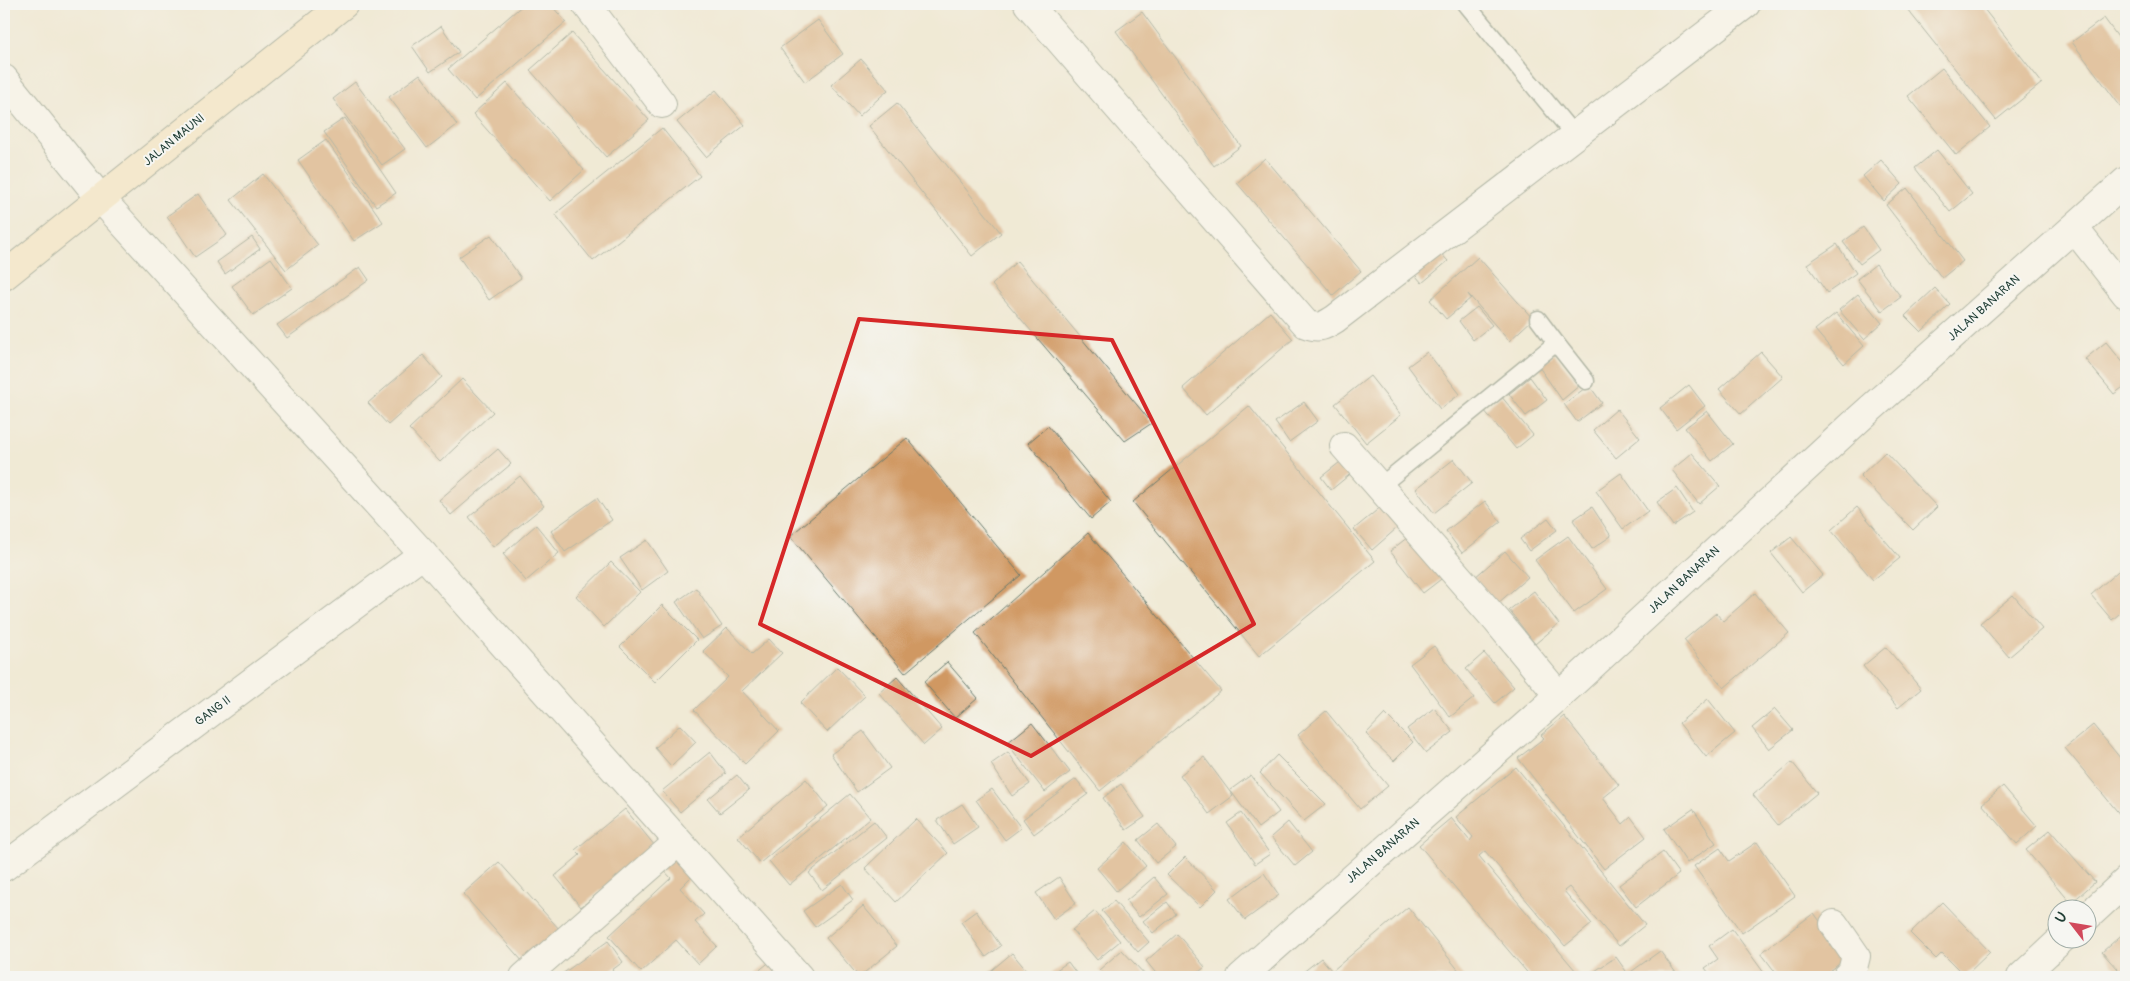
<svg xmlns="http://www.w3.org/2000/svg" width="2130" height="981" font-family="Pangolin,sans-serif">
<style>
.building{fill:#d09862}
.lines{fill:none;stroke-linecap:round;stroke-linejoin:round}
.service-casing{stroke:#687a6d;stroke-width:19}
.minor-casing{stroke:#687a6d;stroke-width:30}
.tertiary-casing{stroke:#687a6d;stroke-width:30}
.secondary-casing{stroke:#687a6d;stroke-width:30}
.service{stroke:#fff;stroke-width:16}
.minor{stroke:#fff;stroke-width:28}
.tertiary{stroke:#fff;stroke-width:28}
.secondary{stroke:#f9e7c3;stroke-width:28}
.marked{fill:none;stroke:#d62828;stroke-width:4;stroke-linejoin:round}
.labels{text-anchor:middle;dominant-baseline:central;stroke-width:4;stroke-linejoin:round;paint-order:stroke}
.street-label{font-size:12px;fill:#1f3d34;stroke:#f6f6f2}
</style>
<rect width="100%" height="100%" fill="#f6f6f2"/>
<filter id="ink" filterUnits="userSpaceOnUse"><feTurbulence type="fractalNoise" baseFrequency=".02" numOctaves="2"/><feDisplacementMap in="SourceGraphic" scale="10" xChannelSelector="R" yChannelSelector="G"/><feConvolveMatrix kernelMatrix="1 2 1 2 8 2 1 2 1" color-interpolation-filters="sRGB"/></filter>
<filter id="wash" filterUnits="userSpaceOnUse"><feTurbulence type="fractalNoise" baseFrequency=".0096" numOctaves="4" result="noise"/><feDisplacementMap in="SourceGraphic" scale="20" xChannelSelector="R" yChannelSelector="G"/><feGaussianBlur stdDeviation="1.12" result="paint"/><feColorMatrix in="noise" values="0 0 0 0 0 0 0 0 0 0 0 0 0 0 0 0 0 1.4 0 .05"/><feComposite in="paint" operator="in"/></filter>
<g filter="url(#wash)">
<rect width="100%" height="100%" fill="#f0ead6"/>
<g id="blocks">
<g class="building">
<path d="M524,4H550L566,22L475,100L448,69Z"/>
<path d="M1903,4H1980L2042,83L1996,120Z"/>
<path d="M1142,12L1241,146L1214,166L1116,31Z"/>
<path d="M2104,18L2126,48V110L2124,111L2072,42Z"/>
<path d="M818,20L843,54L805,82L780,48Z"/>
<path d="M441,26L459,52L430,72L412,46Z"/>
<path d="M572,33L649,120L606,157L530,70Z"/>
<path d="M861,59L888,90L859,116L831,85Z"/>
<path d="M1942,68L1990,127L1956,155L1908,96Z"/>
<path d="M420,74L457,125L427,148L389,97Z"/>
<path d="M355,82L405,149L382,165L333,99Z"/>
<path d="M507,83L584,170L550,201L473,114Z"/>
<path d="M716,90L745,125L706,157L677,122Z"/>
<path d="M897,103L1001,233L972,256L869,126Z"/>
<path d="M345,118L396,193L376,206L324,132Z"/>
<path d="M662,128L700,176L593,261L555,214Z"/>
<path d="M326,140L383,222L354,241L298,160Z"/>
<path d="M1937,150L1972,194L1950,212L1915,168Z"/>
<path d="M1265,158L1361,271L1333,295L1237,183Z"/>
<path d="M1881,160L1902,184L1884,201L1863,176Z"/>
<path d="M263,174L318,245L286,270L231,200Z"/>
<path d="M1907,188L1963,261L1942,278L1886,205Z"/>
<path d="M198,194L227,235L195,257L167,216Z"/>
<path d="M1863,227L1879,250L1860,264L1843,242Z"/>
<path d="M491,235L521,278L489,300L459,257Z"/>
<path d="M252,237L260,249L225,274L217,262Z"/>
<path d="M1837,244L1856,273L1827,293L1807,264Z"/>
<path d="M1435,247L1448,261L1422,283L1410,269Z"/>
<path d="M1478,257L1533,319L1509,341L1468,294L1471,298L1446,319L1430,300Z"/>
<path d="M271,258L292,288L253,315L232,286Z"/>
<path d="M1017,261L1152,423L1125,441L992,285Z"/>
<path d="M1876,264L1901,297L1882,311L1857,279Z"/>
<path d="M360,267L369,280L287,338L277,325Z"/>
<path d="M1935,288L1950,304L1921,332L1905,316Z"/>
<path d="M1858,294L1882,323L1864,339L1839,310Z"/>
<path d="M1477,307L1492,325L1473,340L1459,321Z"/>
<path d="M1270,312L1293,339L1206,415L1183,388Z"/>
<path d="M1836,313L1864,346L1844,364L1815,330Z"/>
<path d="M2106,342L2126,366V385L2114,394L2085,359Z"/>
<path d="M1427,352L1460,394L1440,409L1408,366Z"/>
<path d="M1761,352L1783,377L1741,414L1719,389Z"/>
<path d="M1554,354L1580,385L1562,400L1539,367Z"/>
<path d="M423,355L442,377L388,425L368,403Z"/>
<path d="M1370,376L1401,415L1366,443L1335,404Z"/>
<path d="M1530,377L1547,400L1526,416L1509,394Z"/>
<path d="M462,379L493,412L440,462L409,429Z"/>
<path d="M1589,385L1602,403L1577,422L1564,404Z"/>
<path d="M1689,385L1705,406L1676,429L1660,408Z"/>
<path d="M1501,396L1533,435L1516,449L1484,410Z"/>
<path d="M1304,402L1318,421L1289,442L1275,422Z"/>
<path d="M1249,406L1375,561L1259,656L1133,502Z"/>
<path d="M1617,409L1640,438L1616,458L1593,430Z"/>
<path d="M1707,411L1733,444L1712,461L1685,428Z"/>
<path d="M1048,426L1111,502L1091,519L1028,443Z"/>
<path d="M907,438L1021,575L905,673L790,536Z"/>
<path d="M498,449L511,464L451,515L439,500Z"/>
<path d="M1885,452L1937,507L1913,530L1860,476Z"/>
<path d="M1692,453L1720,486L1699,504L1672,470Z"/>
<path d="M1344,459L1354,471L1331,490L1321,477Z"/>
<path d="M1454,459L1472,483L1434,513L1416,489Z"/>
<path d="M1621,473L1648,511L1623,529L1596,491Z"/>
<path d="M520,476L544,506L493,547L469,517Z"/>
<path d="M1677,488L1693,512L1673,526L1657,502Z"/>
<path d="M597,498L612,520L565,552L551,531Z"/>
<path d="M1388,501L1405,521L1372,550L1354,529Z"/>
<path d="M1485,501L1501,522L1462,553L1446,531Z"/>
<path d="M1592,507L1611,536L1592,549L1573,520Z"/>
<path d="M1857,507L1900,558L1873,580L1831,530Z"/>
<path d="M1548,518L1557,530L1529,551L1520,539Z"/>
<path d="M536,525L559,553L526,581L503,554Z"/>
<path d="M1417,530L1449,573L1423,593L1390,551Z"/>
<path d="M1088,533L1221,691L1100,791L975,633Z"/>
<path d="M1568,536L1607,589L1574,613L1535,560Z"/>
<path d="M1791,537L1823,575L1802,592L1771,553Z"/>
<path d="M647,540L668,571L642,590L620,558Z"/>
<path d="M1505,551L1528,577L1497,604L1474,578Z"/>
<path d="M611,562L640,592L604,627L576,596Z"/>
<path d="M2126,564V608L2112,620L2091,595Z"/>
<path d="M696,588L722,626L702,639L676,602Z"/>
<path d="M1534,591L1559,624L1535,644L1509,610Z"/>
<path d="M1755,593L1789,633L1724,688L1684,640L1716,613L1723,621Z"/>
<path d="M2013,595L2042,629L2009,657L1980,623Z"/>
<path d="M662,605L697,640L655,682L620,647Z"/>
<path d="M727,628L752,654L769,639L782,653L742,691L779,731L745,764L694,710L728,677L703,651Z"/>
<path d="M1434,646L1474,698L1450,717L1410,664Z"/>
<path d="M1886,647L1921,689L1898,708L1863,666Z"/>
<path d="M1484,653L1514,687L1495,703L1466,669Z"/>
<path d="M947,662L978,698L955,718L924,682Z"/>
<path d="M837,667L865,696L827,732L800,703Z"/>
<path d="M897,677L942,729L924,745L879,693Z"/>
<path d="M1708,699L1735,733L1706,757L1679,723Z"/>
<path d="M1434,708L1453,732L1426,753L1407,729Z"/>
<path d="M1775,709L1793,730L1769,749L1752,728Z"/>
<path d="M1326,711L1388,786L1360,809L1298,735Z"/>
<path d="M1385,714L1413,742L1394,761L1366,734Z"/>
<path d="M1564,716L1619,785L1603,798L1623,824L1631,817L1646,837L1604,869L1518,758L1544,738L1541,735Z"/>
<path d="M1032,723L1070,772L1045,792L1007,743Z"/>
<path d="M680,725L696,742L671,766L655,748Z"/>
<path d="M2093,725L2126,765V822L2065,748Z"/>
<path d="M863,731L890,768L857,792L831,754Z"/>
<path d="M710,752L726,773L680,812L662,791Z"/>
<path d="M1008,752L1030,784L1012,796L991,764Z"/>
<path d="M1277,755L1326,804L1304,821L1260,773Z"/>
<path d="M1204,757L1233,796L1209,814L1180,775Z"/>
<path d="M1792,762L1817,793L1778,825L1753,795Z"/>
<path d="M1516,767L1645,925L1619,946L1569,887L1564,891L1592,924L1565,946L1485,851L1479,856L1581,977H1531L1419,845L1451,818L1470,841L1473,837L1456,817Z"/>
<path d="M737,775L749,790L720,813L708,799Z"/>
<path d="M1251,775L1279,812L1258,828L1230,790Z"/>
<path d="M806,779L828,806L760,863L738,837Z"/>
<path d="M1076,779L1088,794L1034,834L1023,819Z"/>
<path d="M1121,784L1145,817L1126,830L1103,798Z"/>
<path d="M2003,786L2037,826L2017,844L1982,804Z"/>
<path d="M992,789L1021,828L1005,840L976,800Z"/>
<path d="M850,794L870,818L789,885L769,861Z"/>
<path d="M962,804L978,827L953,844L937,820Z"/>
<path d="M625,809L655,846L581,907L555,876L580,855L575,850Z"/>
<path d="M1693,809L1716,843L1687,863L1664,829Z"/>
<path d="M1241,813L1270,854L1255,864L1227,823Z"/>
<path d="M916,819L948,853L896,902L865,868Z"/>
<path d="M874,821L887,838L822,890L809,873Z"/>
<path d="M1288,822L1312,852L1295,866L1271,837Z"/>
<path d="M1158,824L1176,847L1156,863L1138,840Z"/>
<path d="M2050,830L2095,882L2071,903L2026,850Z"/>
<path d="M1126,842L1146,866L1116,891L1097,868Z"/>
<path d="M1757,842L1795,896L1742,933L1694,866L1720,848L1729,861Z"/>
<path d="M1663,852L1679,874L1636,907L1619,885Z"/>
<path d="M673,854L692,876L680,888L704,914L695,922L717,946L698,964L676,940L641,972L609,936L671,878L660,866Z"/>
<path d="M1185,857L1217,890L1200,907L1167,875Z"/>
<path d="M499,862L560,930L524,963L463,894Z"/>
<path d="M1264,873L1279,895L1245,920L1229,899Z"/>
<path d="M1059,877L1076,903L1054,919L1036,893Z"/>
<path d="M1154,877L1168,894L1139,917L1126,901Z"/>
<path d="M842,884L853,900L815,927L803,911Z"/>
<path d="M1114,901L1149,942L1138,952L1102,911Z"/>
<path d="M1167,902L1176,914L1153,933L1143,921Z"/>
<path d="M1942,902L1990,952L1965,976L1942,953L1936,959L1910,933Z"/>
<path d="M863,906L897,946L859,977L826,938Z"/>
<path d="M1408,907L1464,977H1297L1321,958L1332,971Z"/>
<path d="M976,911L1001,946L986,957L961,922Z"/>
<path d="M1095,911L1120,941L1097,960L1072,930Z"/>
<path d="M1814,913L1847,958L1822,977H1779L1761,953Z"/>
<path d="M1732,929L1767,977H1712L1705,968L1718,959L1709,946Z"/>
<path d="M2126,931V977H2124L2102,952Z"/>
<path d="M1177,934L1205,967L1193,977H1159L1146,961Z"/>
<path d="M608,941L623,962L612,970L617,977H558Z"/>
<path d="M1122,950L1147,977H1106L1099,970Z"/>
<path d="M1660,951L1679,977H1586L1616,957L1628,974Z"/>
<path d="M1012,953L1032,977H990L987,974Z"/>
<path d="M772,960L786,977H751Z"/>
<path d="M1068,962L1079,977H1046Z"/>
</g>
</g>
</g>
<g filter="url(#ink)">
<use href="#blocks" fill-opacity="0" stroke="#687a6d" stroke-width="1"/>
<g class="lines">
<g class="service-casing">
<g id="service">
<path d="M1466,4L1574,135"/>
<path d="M1538,319L1556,343"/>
<path d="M1379,487L1556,343L1586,381"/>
</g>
</g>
<g class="minor-casing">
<g id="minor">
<path d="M586,4L662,104"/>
<path d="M1028,4L1306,324C1319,329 1324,326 1335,319L1746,4"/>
<path d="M4,79L101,199L423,554L799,977"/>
<path d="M2074,228L2126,294"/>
<path d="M1344,446L1497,621L1559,696"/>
<path d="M4,867L423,554"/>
<path d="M2088,916L2126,881"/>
<path d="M1834,924L1856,956L1852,972L1847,977"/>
<path d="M524,977L678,842"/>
<path d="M2021,977L2063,938"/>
</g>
</g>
<g class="tertiary-casing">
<path id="tertiary" d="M1241,977L1559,696L1860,418L2126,181"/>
</g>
<g class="secondary-casing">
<path id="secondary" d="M4,276L344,4"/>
</g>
<use href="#service" class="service"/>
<use href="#minor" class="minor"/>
<use href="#tertiary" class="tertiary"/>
<use href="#secondary" class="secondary"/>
</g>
</g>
<path d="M0 0H2130V981H0ZM859,319L1112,340L1254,624L1031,756L760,624Z" fill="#f0ead6" fill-opacity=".55" fill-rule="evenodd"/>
<path class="marked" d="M859,319L1112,340L1254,624L1031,756L760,624Z"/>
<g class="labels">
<g class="street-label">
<text transform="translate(174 140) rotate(-39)">JALAN MAUNI</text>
<text transform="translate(1984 308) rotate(-42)">JALAN BANARAN</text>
<text transform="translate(1684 580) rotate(-43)">JALAN BANARAN</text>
<text transform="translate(213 711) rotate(-37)">GANG II</text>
<text transform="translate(1383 851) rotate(-41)">JALAN BANARAN</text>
</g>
</g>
<rect width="2130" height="981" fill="none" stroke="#f6f6f2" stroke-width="20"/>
<g transform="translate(2072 924) rotate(301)"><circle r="24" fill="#f6f6f2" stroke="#a0aca6"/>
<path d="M0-4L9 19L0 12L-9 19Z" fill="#d1495b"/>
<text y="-8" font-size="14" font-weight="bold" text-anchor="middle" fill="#1f3d34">U</text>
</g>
</svg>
